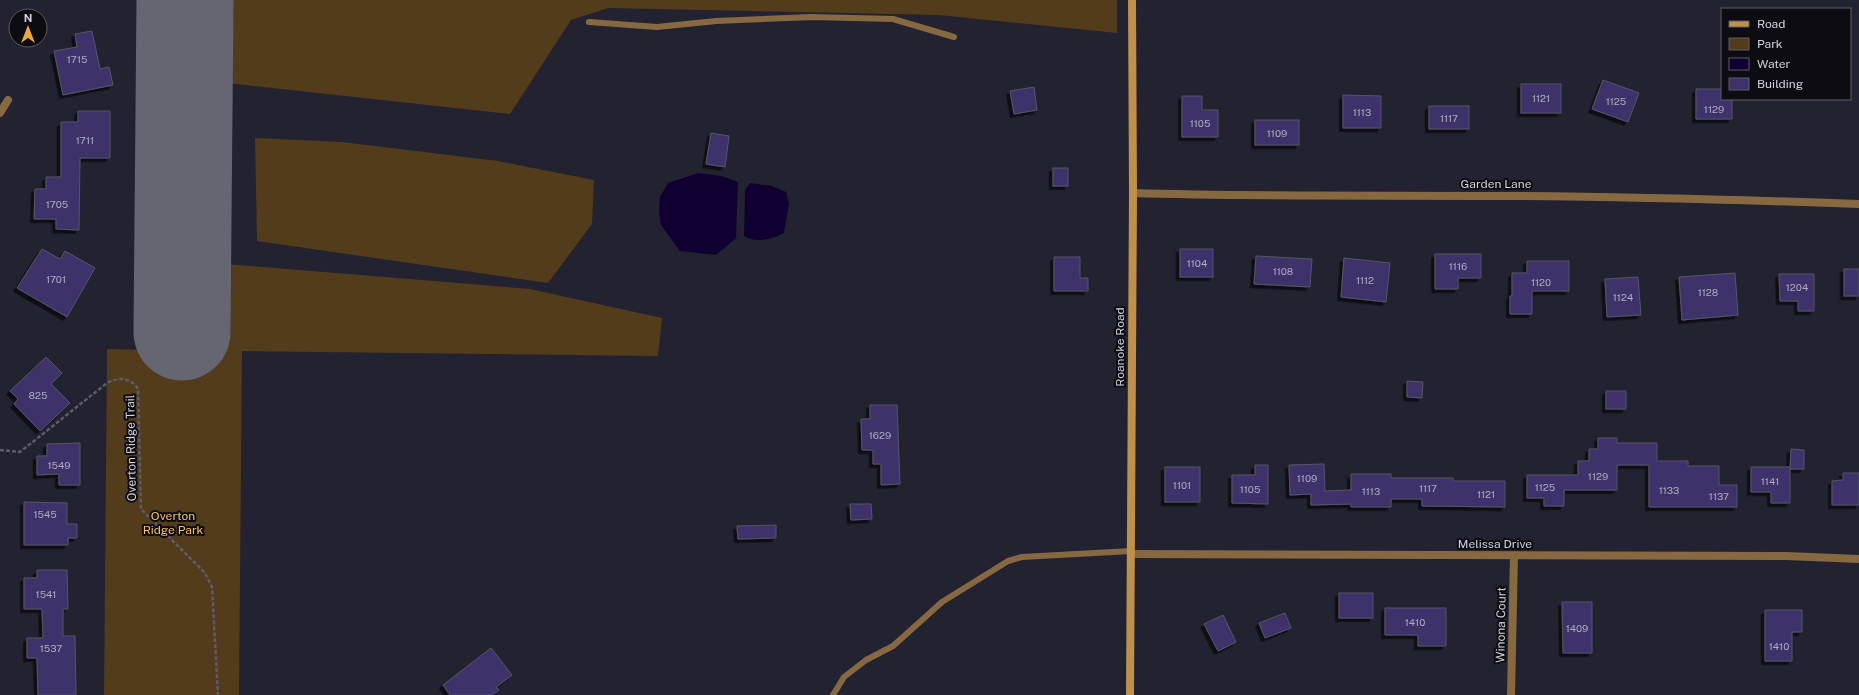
<svg xmlns="http://www.w3.org/2000/svg" width="1859" height="695" font-family="'Public Sans',sans-serif">
<style>
.green{fill:#523c1b}
.water{fill:#100031}
.lines{fill:none;stroke-linecap:round;stroke-linejoin:round}
.runway{stroke:#666673;stroke-width:97}
.building{fill:#3d3269;stroke:#565566;filter:url(#shadow)}
.path{stroke:#5c5b69;stroke-width:2.5;stroke-dasharray:4 2;stroke-linecap:butt}
.lane{stroke:#876941;stroke-width:6}
.street{stroke:#876941;stroke-width:8}
.secondary{stroke:#bf904c;stroke-width:8}
.labels{text-anchor:middle;dominant-baseline:central;stroke-width:4;stroke-linejoin:round;paint-order:stroke}
.number-label{font-size:10px;fill:#aeabc1}
.street-label{font-size:12px;fill:#d4d3de;stroke:#0d0c13}
.park-label{font-size:12px;fill:#fbc06d;stroke:#0d0c13}
</style>
<defs>
<filter id="shadow"><feDropShadow dx="-3.5" dy="3.5" stdDeviation="0" flood-color="#0009"/></filter>
</defs>
<rect width="100%" height="100%" fill="#232231"/>
<g class="green">
<path d="M221,0H1117V33L939,15L608,8L571,20L510,114L218,82Z"/>
<path d="M255,138L342,142L498,161L594,180L592,224L548,283L257,241Z"/>
<path d="M213,263L530,289L662,318L658,356L242,351L239,695H104L107,349L210,351Z"/>
</g>
<g class="water">
<path d="M698,173L722,176L738,182L736,238L716,255L680,251L661,225L659,213L660,197L668,183Z"/>
<path d="M750,183L772,186L786,192L789,203L784,233C772,240 755,243 744,236L745,190Z"/>
</g>
<g class="lines">
<path class="runway" d="M182,332L185,0"/>
</g>
<g class="building">
<path d="M92,31L100,69L109,67L113,85L63,95L54,51L77,47L75,34Z"/>
<path d="M1603,80L1639,93L1628,122L1592,109Z"/>
<rect x="1521" y="84" width="40" height="29"/>
<path d="M1034,87L1037,110L1014,114L1010,91Z"/>
<path d="M1696,89H1722V99H1732V119H1696Z"/>
<path d="M1343,95L1381,96V128H1343Z"/>
<path d="M1182,96H1202V110H1218V137H1182Z"/>
<rect x="1429" y="106" width="40" height="23"/>
<path d="M78,111H110V158H80L79,230L56,229V219H34L35,189H46V177H61V122H78Z"/>
<rect x="1255" y="120" width="44" height="25"/>
<path d="M711,133L729,136L725,167L706,164Z"/>
<rect x="1053" y="168" width="15" height="18"/>
<path d="M42,249L60,259L65,251L95,268L67,317L17,288Z"/>
<rect x="1180" y="249" width="33" height="28"/>
<path d="M1435,254H1481V278H1458V289H1435Z"/>
<path d="M1256,256L1312,259L1310,287L1254,284Z"/>
<path d="M1054,257H1080V278H1088V291H1054Z"/>
<path d="M1344,258L1390,263L1386,302L1341,297Z"/>
<path d="M1527,261H1569V291H1532V314H1510V296H1512V273H1527Z"/>
<rect x="1844" y="269" width="15" height="27"/>
<path d="M1735,273L1738,315L1682,320L1679,277Z"/>
<path d="M1779,274H1814V311H1798V301H1780Z"/>
<path d="M1638,277L1641,315L1607,317L1605,279Z"/>
<path d="M46,357L62,373L51,384L70,403L40,431L14,404L18,399L10,391Z"/>
<path d="M1407,381L1423,382L1422,398L1407,397Z"/>
<rect x="1606" y="391" width="20" height="18"/>
<path d="M870,405H897L900,484L881,485V464H873V450H862L861,419H870Z"/>
<path d="M1598,438H1617V443H1657V461H1688V466H1719V485H1737V507H1649V465H1617V490H1564V506H1544V498H1527V475H1578V461H1589V449H1598Z"/>
<path d="M80,443V485H59V474L37,475V456H47V444Z"/>
<path d="M1791,449L1804,450V469H1790Z"/>
<path d="M1324,464L1325,491L1351,490V474H1391V478H1453V481H1505V507L1422,506V499H1391V507H1351V504L1311,505V494L1290,495L1289,465Z"/>
<path d="M1255,465H1268V504L1232,503V475H1255Z"/>
<rect x="1165" y="467" width="35" height="35"/>
<path d="M1751,467H1790V503H1771V492H1751Z"/>
<path d="M1843,473H1859V505H1832V481L1843,480Z"/>
<path d="M24,502L67,503V524H77V538H68V545H24Z"/>
<path d="M850,504H871L872,519L851,520Z"/>
<path d="M776,525V538L738,539L737,526Z"/>
<path d="M37,570H67L68,609H63V636H75L76,695H38L37,658H27V638H43L42,609H24V578H37Z"/>
<rect x="1339" y="593" width="34" height="25"/>
<path d="M1562,602H1592V653H1563Z"/>
<path d="M1385,608H1446V646H1418V635H1385Z"/>
<path d="M1765,610H1802V632H1792V661H1765Z"/>
<path d="M1285,613L1291,628L1265,638L1259,623Z"/>
<path d="M1223,615L1236,642L1218,651L1204,624Z"/>
<path d="M491,648L512,675L496,687L499,690L492,695H450L443,685Z"/>
</g>
<g class="lines">
<path class="path" d="M0,450L20,452L107,383C118,377 131,377 138,389L141,509L205,573L212,587L218,695"/>
<g class="lane">
<path d="M589,22L657,27L716,21L812,17L893,19L954,37"/>
<path d="M833,695L844,677L866,660L893,646L942,602L1008,561L1022,557L1131,551"/>
</g>
<g class="street">
<path d="M0,113L8,100"/>
<path d="M1133,193C1261,197 1388,195 1516,196C1630,197 1745,200 1859,204"/>
<path d="M1131,554L1786,556L1859,559"/>
<path d="M1511,695L1514,556"/>
</g>
<path class="secondary" d="M1130,695L1133,193L1132,0"/>
</g>
<g class="labels">
<g class="number-label">
<text x="77" y="59">1715</text>
<text x="1541" y="98">1121</text>
<text x="1616" y="101">1125</text>
<text x="1714" y="109">1129</text>
<text x="1362" y="112">1113</text>
<text x="1449" y="118">1117</text>
<text x="1200" y="123">1105</text>
<text x="1277" y="133">1109</text>
<text x="85" y="140">1711</text>
<text x="57" y="204">1705</text>
<text x="1197" y="263">1104</text>
<text x="1458" y="266">1116</text>
<text x="1283" y="271">1108</text>
<text x="56" y="279">1701</text>
<text x="1365" y="280">1112</text>
<text x="1541" y="282">1120</text>
<text x="1797" y="287">1204</text>
<text x="1708" y="292">1128</text>
<text x="1623" y="297">1124</text>
<text x="38" y="395">825</text>
<text x="880" y="435">1629</text>
<text x="59" y="465">1549</text>
<text x="1598" y="476">1129</text>
<text x="1307" y="478">1109</text>
<text x="1770" y="481">1141</text>
<text x="1182" y="485">1101</text>
<text x="1545" y="487">1125</text>
<text x="1428" y="488">1117</text>
<text x="1250" y="489">1105</text>
<text x="1669" y="490">1133</text>
<text x="1371" y="491">1113</text>
<text x="1486" y="494">1121</text>
<text x="1719" y="496">1137</text>
<text x="45" y="514">1545</text>
<text x="46" y="594">1541</text>
<text x="1415" y="622">1410</text>
<text x="1577" y="628">1409</text>
<text x="1779" y="646">1410</text>
<text x="51" y="648">1537</text>
</g>
<g class="street-label">
<text x="1496" y="184">Garden Lane</text>
<text transform="translate(1120 347) rotate(-90)">Roanoke Road</text>
<text transform="translate(131 448) rotate(-91)">Overton Ridge Trail</text>
<text x="1495" y="544">Melissa Drive</text>
<text transform="translate(1501 625) rotate(-89)">Winona Court</text>
</g>
<g class="park-label">
<text x="173" y="516">Overton<tspan x="173" dy="14">Ridge Park</tspan></text>
</g>
</g>
<rect x="1721" y="8" width="130" height="92" fill="#0d0c13" stroke="#5d5c64"/>
<rect x="1729" y="21" width="20" height="6" fill="#bf904c" stroke="#5d5c64"/>
<text x="1757" y="28" font-size="12" fill="#d4d3de">Road</text>
<rect x="1729" y="38" width="20" height="12" fill="#523c1b" stroke="#5d5c64"/>
<text x="1757" y="48" font-size="12" fill="#d4d3de">Park</text>
<rect x="1729" y="58" width="20" height="12" fill="#100031" stroke="#5d5c64"/>
<text x="1757" y="68" font-size="12" fill="#d4d3de">Water</text>
<rect x="1729" y="78" width="20" height="12" fill="#3d3269" stroke="#5d5c64"/>
<text x="1757" y="88" font-size="12" fill="#d4d3de">Building</text>
<g transform="translate(28 28)"><circle r="19" fill="#0d0c13" stroke="#5d5c64"/>
<path d="M0-3L7 15L0 10L-7 15Z" fill="#eda83b"/>
<text y="-6" font-size="11" font-weight="bold" text-anchor="middle" fill="#d4d3de">N</text>
</g>
</svg>
